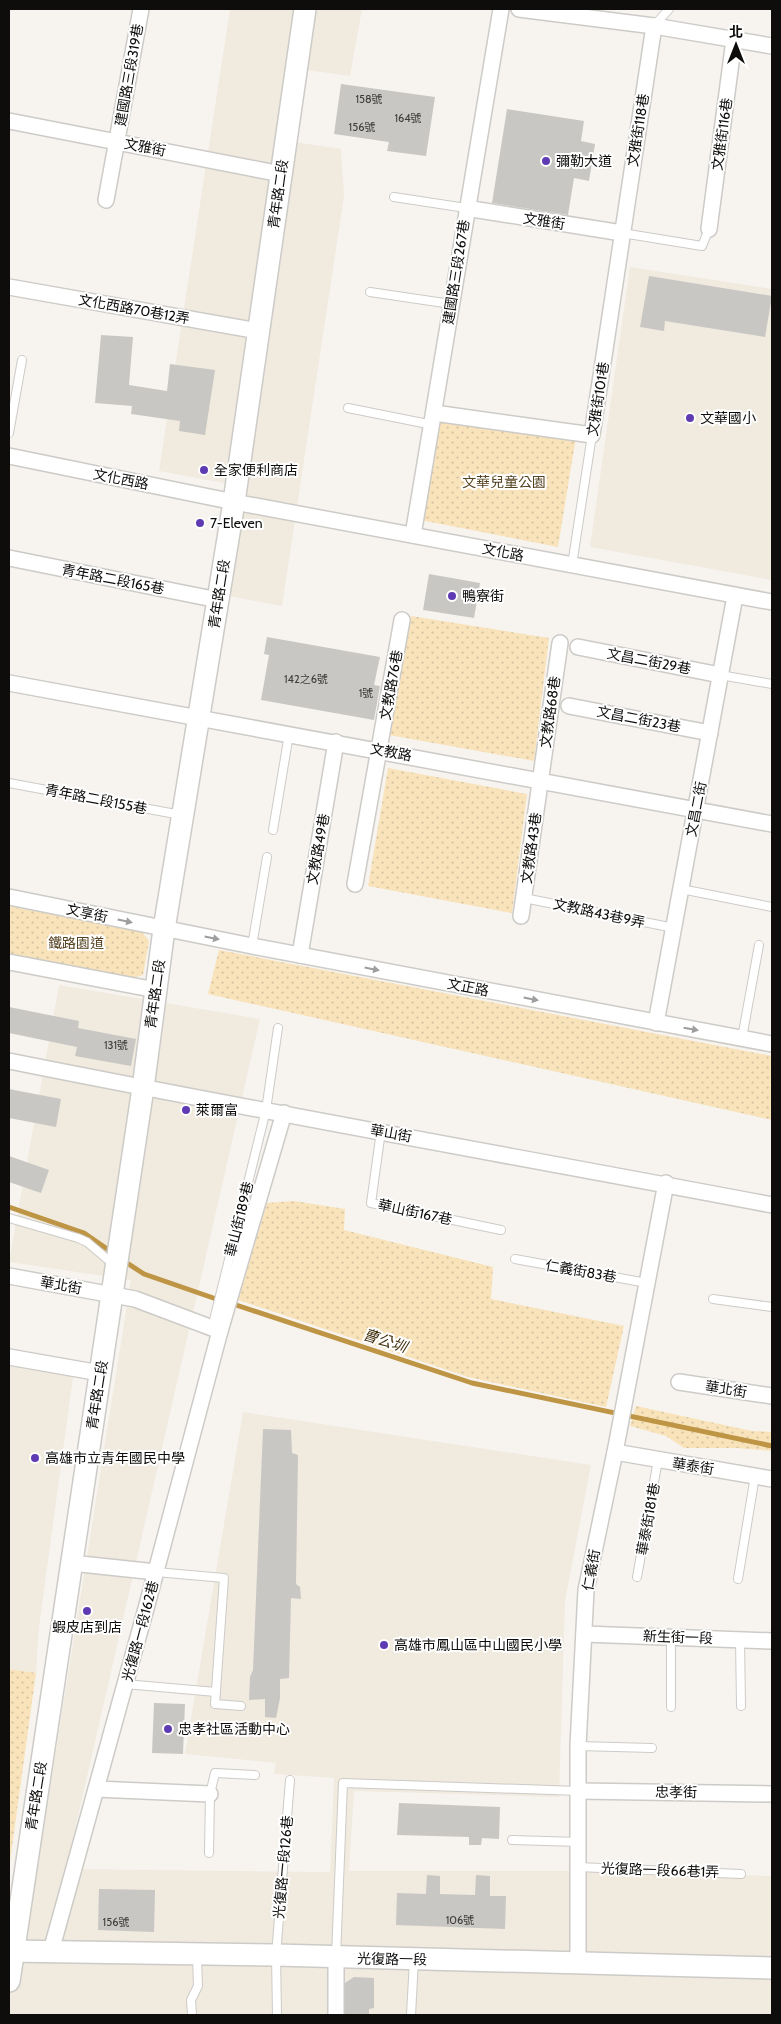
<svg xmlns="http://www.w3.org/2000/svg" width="781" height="2024" font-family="Cabin,'Noto Sans TC',sans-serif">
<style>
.built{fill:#f0eadf}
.grass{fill:url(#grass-dots)}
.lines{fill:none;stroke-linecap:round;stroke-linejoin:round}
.stream{stroke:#be9545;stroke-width:5}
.building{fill:#c9c7c3}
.lane-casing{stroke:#cdcbc7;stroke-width:10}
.street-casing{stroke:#cdcbc7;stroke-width:18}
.secondary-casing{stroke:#cdcbc7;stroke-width:24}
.lane{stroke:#fff;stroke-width:8}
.street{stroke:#fff;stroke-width:15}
.secondary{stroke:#fff;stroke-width:21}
.oneway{fill:#9f9e9e}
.poi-dot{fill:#5f3bb3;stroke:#fff;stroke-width:2}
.labels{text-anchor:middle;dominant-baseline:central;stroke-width:4;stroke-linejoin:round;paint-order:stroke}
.number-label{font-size:11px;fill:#3d3c3a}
.street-label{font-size:14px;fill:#0e0d0c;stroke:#fff}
.poi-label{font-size:14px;fill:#0e0d0c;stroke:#fff;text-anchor:start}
.park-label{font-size:14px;fill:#544220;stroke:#fff}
.water-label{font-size:15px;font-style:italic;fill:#44320f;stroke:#fff}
</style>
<defs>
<pattern id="grass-dots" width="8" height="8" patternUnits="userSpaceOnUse" patternTransform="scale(1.25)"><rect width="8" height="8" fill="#f9e3bb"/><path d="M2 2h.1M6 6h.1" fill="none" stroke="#d4c2a0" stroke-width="1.8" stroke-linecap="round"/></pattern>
</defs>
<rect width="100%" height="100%" fill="#f7f4f0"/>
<g class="built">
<path d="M230,9H362L350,76L307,70L295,142L341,149L344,196L282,606L223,595L240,486L159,471Z"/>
<path d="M630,267L772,289V580L590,547Z"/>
<path d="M59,985L260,1019L66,1869L330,1872L334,1778L274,1774L276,1763L185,1754L243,1412L591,1465L565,1601L559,1797L354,1791L349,1871H566L772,1876V2015L80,2014V2015H9V1971L21,1970L131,1280L9,1262Z"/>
<path d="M9,1366L73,1377L39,1627L36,1673L9,1669Z"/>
</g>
<g class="grass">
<path d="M436,420L576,437L558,547L420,520Z"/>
<path d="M411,616L549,638L534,761L389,735Z"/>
<path d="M388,768L527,794L512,913L368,886Z"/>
<path d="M9,906L142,932L149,941L143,975L132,978L9,955Z"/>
<path d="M219,950L772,1056V1120L208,994Z"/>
<path d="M294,1201L345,1209L344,1230L493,1267L491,1299L624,1326L606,1407L468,1377L238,1300L267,1203Z"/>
<path d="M636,1406L752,1431L772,1432V1451L736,1448H684L666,1436L630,1426Z"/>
<path d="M9,1669L36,1673L9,1869Z"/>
</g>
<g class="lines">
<g class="stream">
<path d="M9,1207L84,1233L113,1253"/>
<path d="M124,1261L144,1274L222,1301"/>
<path d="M230,1303L472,1383L772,1446"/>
</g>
</g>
<g class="building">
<path d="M341,84L435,97L426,156L387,151L389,142L334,134Z"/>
<path d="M507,109L584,121L581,141L595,144L589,181L574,178L568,215L492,203Z"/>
<path d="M649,276L772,296L765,337L665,321L664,331L640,327Z"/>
<path d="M101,335L133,337L129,385L167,391L170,364L215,370L205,435L179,431L180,421L131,414L132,406L95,403Z"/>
<path d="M429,574L480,583L474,618L423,610Z"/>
<path d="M267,637L380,657L374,685L380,686L374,720L261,700L269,655L264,654Z"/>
<path d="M9,1007L79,1021L78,1028L136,1039L131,1066L75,1056L77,1047L9,1033Z"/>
<path d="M9,1089L61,1099L56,1127L9,1118Z"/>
<path d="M9,1156L49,1170L41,1193L9,1182Z"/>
<path d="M263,1429L291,1430L292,1453L298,1455L296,1584L300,1587L301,1599L291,1598L289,1678L280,1679V1698L276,1718L265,1717V1699L249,1700L250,1677L253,1670Z"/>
<path d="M154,1703L185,1704L183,1754L152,1753Z"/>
<path d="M399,1803L500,1807L499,1839L482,1838L481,1845H469V1837L397,1835Z"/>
<path d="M427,1875L440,1876V1894L475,1895L476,1875L490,1876V1896H506L505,1929L396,1925L397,1893L426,1894Z"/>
<path d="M99,1889L155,1890L154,1932L98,1930Z"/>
<path d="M354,1977L374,1978V2008L369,2009V2015H345V1983Z"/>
</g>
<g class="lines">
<g class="lane-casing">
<g id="lane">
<path d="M654,26L669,9"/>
<path d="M394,197L466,208"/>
<path d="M622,233L702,246L709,229"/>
<path d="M370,292L451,304"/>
<path d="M348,408L433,425"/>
<path d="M9,433L22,360"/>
<path d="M572,565L592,435"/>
<path d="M720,675L772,684"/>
<path d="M9,783L181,815"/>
<path d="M273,830L289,734"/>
<path d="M681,889L772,907"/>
<path d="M524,898L674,928"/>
<path d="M252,946L267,857"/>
<path d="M742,1038L759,945"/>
<path d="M381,1131L371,1203L501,1230"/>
<path d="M9,1218L78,1238L87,1242L113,1264"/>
<path d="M515,1259L647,1283"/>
<path d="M713,1299L772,1307"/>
<path d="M212,1328L266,1110L278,1028"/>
<path d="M156,1572L224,1578L215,1704L241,1706"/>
<path d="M637,1577L658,1460"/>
<path d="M738,1579L755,1476"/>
<path d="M671,1637V1707"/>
<path d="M740,1640L741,1706"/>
<path d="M125,1684L216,1692"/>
<path d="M578,1746L652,1748"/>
<path d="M512,1840L579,1842"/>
<path d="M209,1853L210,1794L215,1773L255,1775"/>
<path d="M578,1867L741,1874"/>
<path d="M336,1956L343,1783L579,1791"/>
<path d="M192,2015L191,2000L198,1986L197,1956"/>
<path d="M277,2015L276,1955L290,1780"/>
<path d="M411,2015L414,1960"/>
</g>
</g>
<g class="street-casing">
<g id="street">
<path d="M519,9L654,26L772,46"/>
<path d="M9,121L281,174"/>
<path d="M106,200L141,9"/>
<path d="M466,208L622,233"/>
<path d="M709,229L734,40"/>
<path d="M9,287L258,331"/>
<path d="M434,413L592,435L654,26"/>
<path d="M9,456L234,502L772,602"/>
<path d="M413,535L501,9"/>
<path d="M9,558L218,600"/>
<path d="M578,647L720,675"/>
<path d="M9,683L772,824"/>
<path d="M569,706L710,733"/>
<path d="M355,884L402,620"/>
<path d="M9,897L252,946L772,1044"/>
<path d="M521,916L560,643"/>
<path d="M300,955L336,742"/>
<path d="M9,962L156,990"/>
<path d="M656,1023L735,596"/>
<path d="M9,1061C263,1112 518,1157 772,1205"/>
<path d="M9,1276L135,1299L220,1331"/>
<path d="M9,1357L100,1373"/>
<path d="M679,1382L772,1396"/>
<path d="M615,1452L772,1479"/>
<path d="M71,1563L156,1572"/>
<path d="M584,1634L772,1641"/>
<path d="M96,1789L210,1794"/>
<path d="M579,1791L772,1794"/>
<path d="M51,1951L147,1605L220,1331L284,1113"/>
<path d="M336,1958V2015"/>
<path d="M578,1964V1746L586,1590L615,1452L666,1183"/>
</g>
</g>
<g class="secondary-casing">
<g id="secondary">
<path d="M9,1951L276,1955L772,1968"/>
<path d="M9,1981L143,1088L164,929L234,502L305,9"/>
</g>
</g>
<use href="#lane" class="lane"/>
<use href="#street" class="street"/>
<use href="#secondary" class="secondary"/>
</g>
<defs><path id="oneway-solid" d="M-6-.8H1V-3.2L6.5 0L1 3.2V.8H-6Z" transform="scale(1.25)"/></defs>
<g class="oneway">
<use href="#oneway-solid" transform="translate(125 921) rotate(12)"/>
<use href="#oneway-solid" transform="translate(212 938) rotate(11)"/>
<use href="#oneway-solid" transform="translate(372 969) rotate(11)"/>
<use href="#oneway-solid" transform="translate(531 999) rotate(11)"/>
<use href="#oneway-solid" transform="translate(691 1029) rotate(10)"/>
</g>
<g class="poi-dot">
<circle cx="546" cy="161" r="5"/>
<circle cx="690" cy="418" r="5"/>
<circle cx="204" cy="470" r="5"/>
<circle cx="200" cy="523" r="5"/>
<circle cx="452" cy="596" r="5"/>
<circle cx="186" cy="1110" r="5"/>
<circle cx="35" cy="1458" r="5"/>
<circle cx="87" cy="1611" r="5"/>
<circle cx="384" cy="1645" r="5"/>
<circle cx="168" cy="1729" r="5"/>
</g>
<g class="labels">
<g class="number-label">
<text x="369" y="99">158號</text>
<text x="408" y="118">164號</text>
<text x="362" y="127">156號</text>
<text x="306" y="679">142之6號</text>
<text x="366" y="693">1號</text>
<text x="116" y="1045">131號</text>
<text x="460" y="1920">106號</text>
<text x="116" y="1922">156號</text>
</g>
<g class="street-label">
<text transform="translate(129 75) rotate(-80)">建國路三段319巷</text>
<text transform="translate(638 130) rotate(-81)">文雅街118巷</text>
<text transform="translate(722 134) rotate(-82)">文雅街116巷</text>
<text transform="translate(145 147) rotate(11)">文雅街</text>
<text transform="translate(278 194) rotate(-82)">青年路二段</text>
<text transform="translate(544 221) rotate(9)">文雅街</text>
<text transform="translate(456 272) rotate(-81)">建國路三段267巷</text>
<text transform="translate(134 309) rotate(10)">文化西路70巷12弄</text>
<text transform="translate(598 399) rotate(-81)">文雅街101巷</text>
<text transform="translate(121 479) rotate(11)">文化西路</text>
<text transform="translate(503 552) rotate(11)">文化路</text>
<text transform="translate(113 579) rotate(11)">青年路二段165巷</text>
<text transform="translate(219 594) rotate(-81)">青年路二段</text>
<text transform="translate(649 661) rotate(11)">文昌二街29巷</text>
<text transform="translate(391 685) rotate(-80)">文教路76巷</text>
<text transform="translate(550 712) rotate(-82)">文教路68巷</text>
<text transform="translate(639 719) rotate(11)">文昌二街23巷</text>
<text transform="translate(391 752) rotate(10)">文教路</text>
<text transform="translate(96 799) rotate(11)">青年路二段155巷</text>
<text transform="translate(696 809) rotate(-79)">文昌二街</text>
<text transform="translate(531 848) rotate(-82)">文教路43巷</text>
<text transform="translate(318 849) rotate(-80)">文教路49巷</text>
<text transform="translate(87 913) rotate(12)">文享街</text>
<text transform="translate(599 913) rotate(12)">文教路43巷9弄</text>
<text transform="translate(468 987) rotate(11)">文正路</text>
<text transform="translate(155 994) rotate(-82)">青年路二段</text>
<text transform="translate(391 1133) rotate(10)">華山街</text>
<text transform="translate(415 1212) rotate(12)">華山街167巷</text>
<text transform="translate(239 1219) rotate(-76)">華山街189巷</text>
<text transform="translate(581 1271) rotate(10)">仁義街83巷</text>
<text transform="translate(61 1285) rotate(10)">華北街</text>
<text transform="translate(726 1389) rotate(9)">華北街</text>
<text transform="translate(97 1395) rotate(-81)">青年路二段</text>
<text transform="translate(693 1466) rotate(9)">華泰街</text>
<text transform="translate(648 1519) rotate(-80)">華泰街181巷</text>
<text transform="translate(591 1570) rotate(-80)">仁義街</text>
<text transform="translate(140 1631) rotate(-75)">光復路一段162巷</text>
<text transform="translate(678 1637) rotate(2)">新生街一段</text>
<text transform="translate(676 1792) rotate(1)">忠孝街</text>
<text transform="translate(36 1796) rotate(-81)">青年路二段</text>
<text transform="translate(283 1867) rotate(-85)">光復路一段126巷</text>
<text transform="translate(660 1870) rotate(2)">光復路一段66巷1弄</text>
<text transform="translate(392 1959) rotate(1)">光復路一段</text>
</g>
<g class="poi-label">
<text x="556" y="161">彌勒大道</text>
<text x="700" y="418">文華國小</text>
<text x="214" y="470">全家便利商店</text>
<text x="210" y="523">7-Eleven</text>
<text x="462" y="596">鴨寮街</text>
<text x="196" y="1110">萊爾富</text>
<text x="45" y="1458">高雄市立青年國民中學</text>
<text x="87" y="1627" text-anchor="middle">蝦皮店到店</text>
<text x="394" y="1645">高雄市鳳山區中山國民小學</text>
<text x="178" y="1729">忠孝社區活動中心</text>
</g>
<g class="park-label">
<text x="504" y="482">文華兒童公園</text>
<text x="76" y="943">鐵路園道</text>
</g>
<g class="water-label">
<text transform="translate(385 1341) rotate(18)">曹公圳</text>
</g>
</g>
<rect width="781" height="2024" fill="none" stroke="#0e0d0c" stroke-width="20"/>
<g transform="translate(736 45)" stroke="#ffffff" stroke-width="4" paint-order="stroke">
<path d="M0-4L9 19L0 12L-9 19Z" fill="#0e0d0c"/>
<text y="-8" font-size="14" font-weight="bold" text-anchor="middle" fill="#0e0d0c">北</text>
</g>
</svg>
